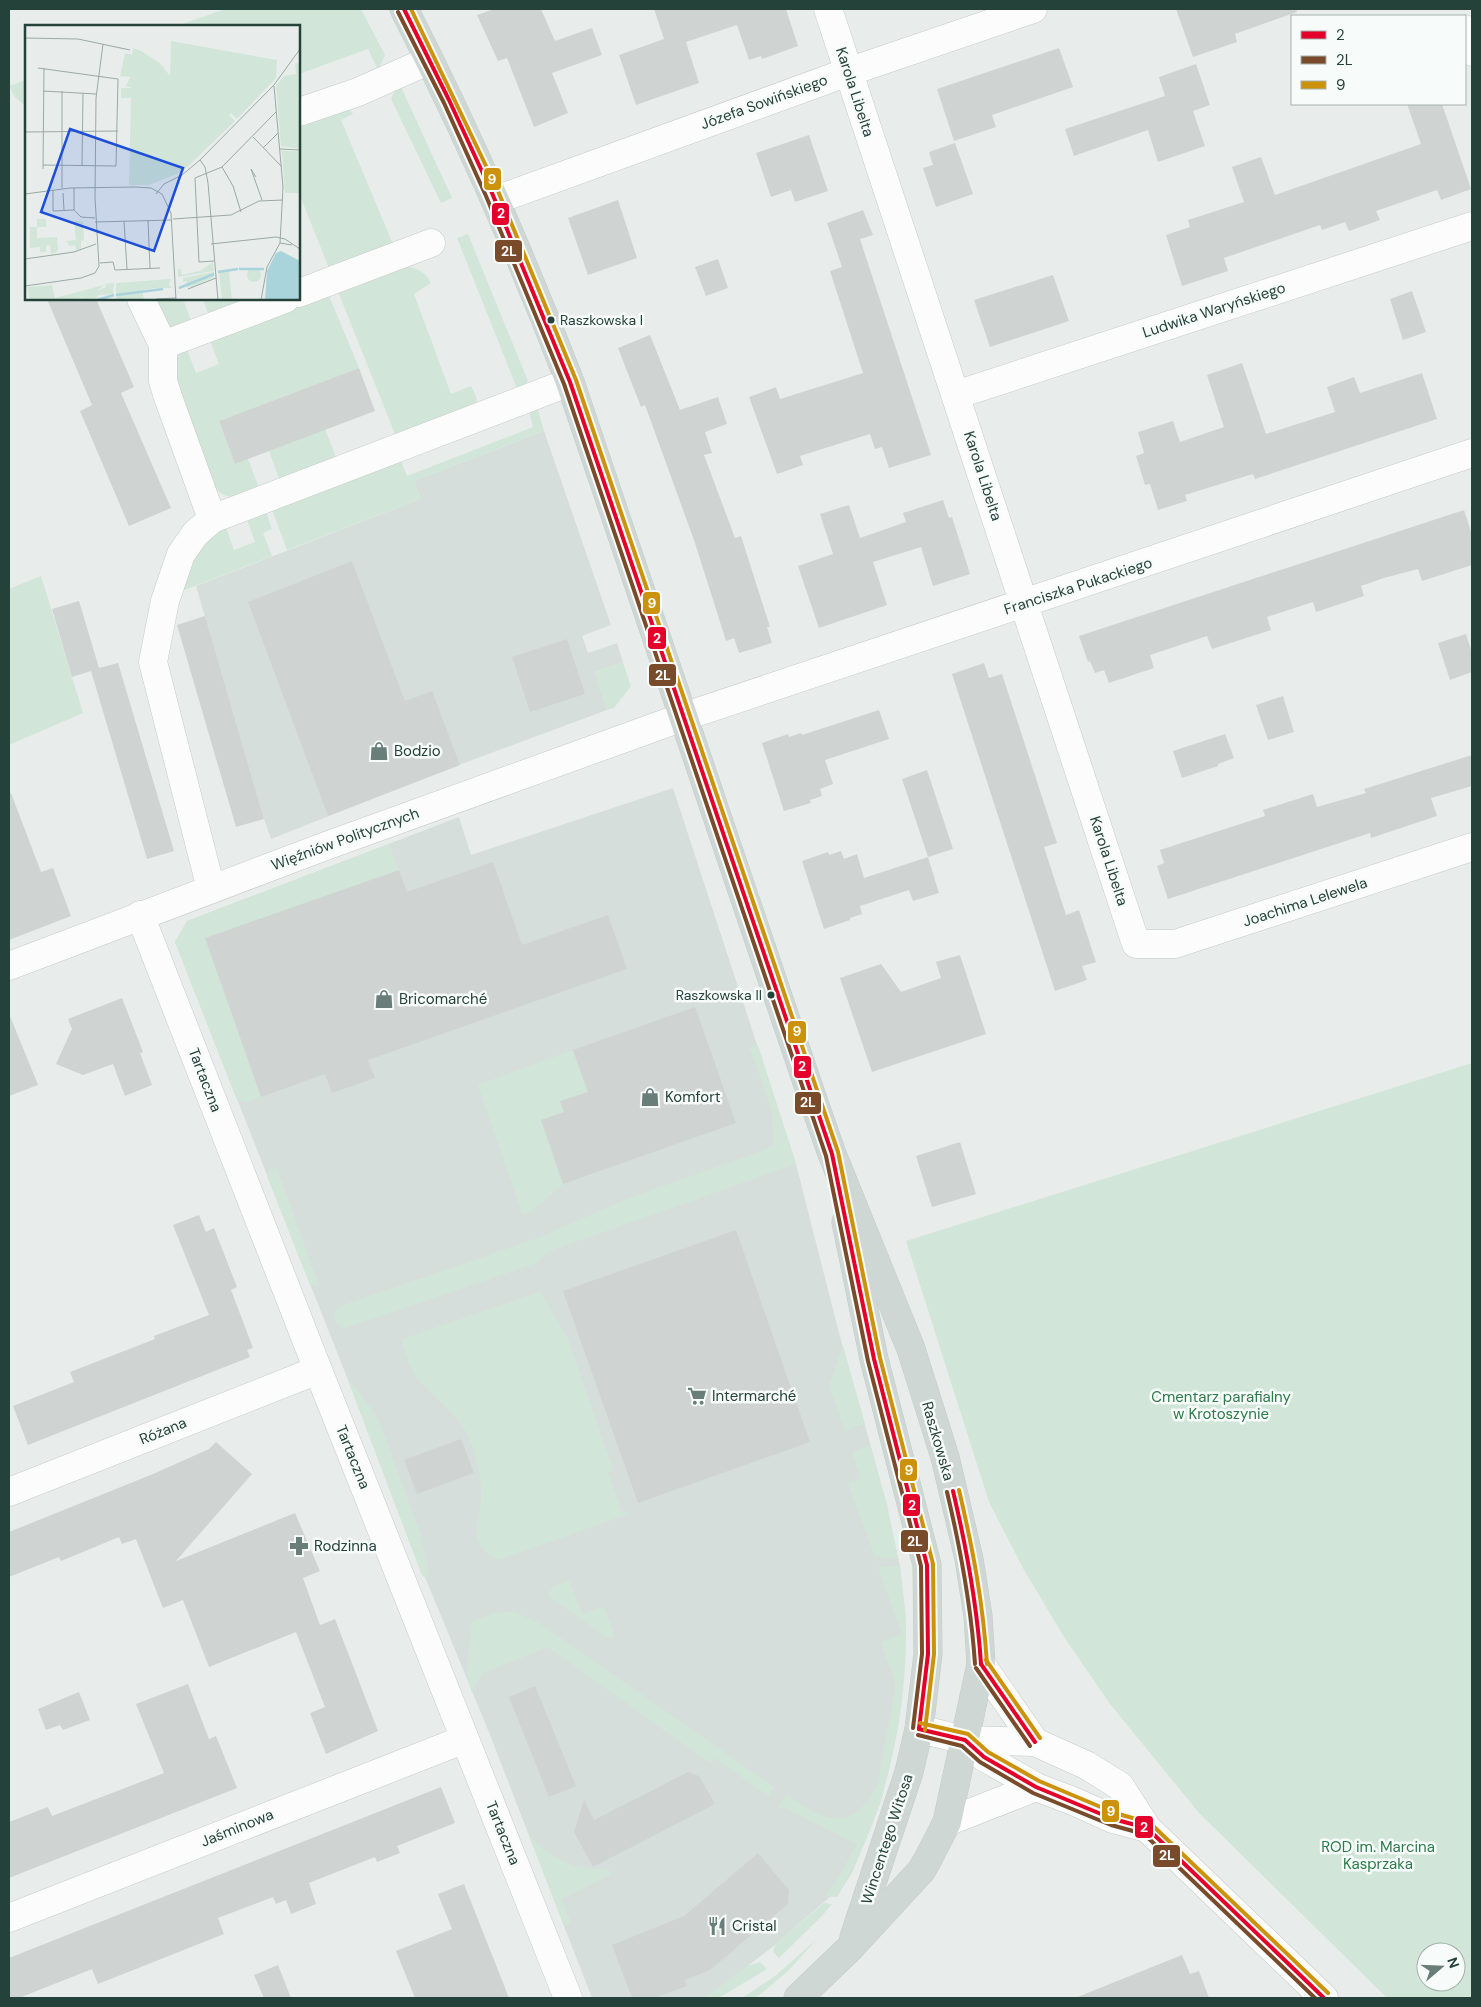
<svg xmlns="http://www.w3.org/2000/svg" width="1481" height="2007" font-family="'DM Sans',sans-serif">
<style>
.built{fill:#d6dedb}
.green{fill:#d1e6d8;fill-rule:evenodd}
.building{fill:#cfd4d2}
.lines{fill:none;stroke-linecap:round;stroke-linejoin:round}
.minor-casing{stroke:#c5cac8;stroke-width:29}
.tertiary-casing{stroke:#c5cac8;stroke-width:29}
.primary-casing{stroke:#c3ccc9;stroke-width:29}
.minor{stroke:#fcfcfc;stroke-width:28}
.tertiary{stroke:#fcfcfc;stroke-width:28}
.primary{stroke:#cfd7d5;stroke-width:28}
.bus-1-casing{stroke:#f7fbf9;stroke-width:8}
.bus-2-casing{stroke:#f7fbf9;stroke-width:8}
.bus-3-casing{stroke:#f7fbf9;stroke-width:8}
.bus-1{stroke:#e4002b;stroke-width:4}
.bus-2{stroke:#7a4b2a;stroke-width:4}
.bus-3{stroke:#cd920c;stroke-width:4}
.bus-dot{fill:#24423a;stroke:#f7fbf9;stroke-width:2}
.labels{text-anchor:middle;dominant-baseline:central;stroke-width:5;stroke-linejoin:round;paint-order:stroke}
.bus-label{font-size:14px;fill:#24423a;stroke:#f7fbf9;text-anchor:start}
.street-label{font-size:15px;fill:#24423a;stroke:#f7fbf9}
.poi-label{font-size:15px;fill:#24423a;stroke:#f7fbf9;text-anchor:start}
.park-label{font-size:15px;fill:#2d7a4b;stroke:#f7fbf9}
.inset-river{fill:none;stroke:#a9d4db;stroke-width:2.5}
.inset-road{fill:none;stroke:#9aa9a4;stroke-width:1}
.view{fill:#1d4ed8;fill-opacity:0.15;stroke:#1d4ed8;stroke-width:2.5}
.inset-edge{fill:none;stroke:#24423a;stroke-width:2.5}
.line-badge{stroke:#f7fbf9;stroke-width:2}
.badge-label{font-size:14px;text-anchor:middle;font-weight:bold;fill:#fff}
</style>
<rect width="100%" height="100%" fill="#e8edeb"/>
<g class="built">
<path d="M544,431L611,625L582,636L588,653L617,643L623,662L595,672L607,710L456,766L271,839L264,819L196,586L420,499L414,481Z"/>
<path d="M673,788L796,1164L838,1329L878,1472L900,1566L906,1625L904,1672L891,1757L881,1801L853,1871L837,1897L831,1896L775,1945L706,1998H592L490,1735L425,1577L422,1575L348,1380L175,942L187,921L459,817L471,855Z"/>
</g>
<g class="green">
<path d="M225,9H361L385,55L378,70L368,49L299,74V26H177Z"/>
<path d="M26,80V107L15,97L9,86Z"/>
<path d="M397,86L401,87L452,198L441,203L391,99Z"/>
<path d="M331,106L351,111L353,114L341,120L395,249L331,273L299,193V118Z"/>
<path d="M468,234L528,381L518,391L457,238Z"/>
<path d="M403,265C416,268 425,271 431,283L414,294L451,394L471,386L476,396L477,402L472,410L397,439L337,289Z"/>
<path d="M328,293L359,368L219,421L235,463L248,459L261,493C240,497 228,503 213,486L178,397L176,360L182,349L186,347L196,373L219,364L209,338Z"/>
<path d="M150,299H183L193,326L172,330L163,326Z"/>
<path d="M203,299H265L210,319Z"/>
<path d="M538,410L544,431L414,481L420,499L287,550L271,507L399,456L407,476L533,427L529,411Z"/>
<path d="M325,429L338,462L281,484L269,451Z"/>
<path d="M265,509L272,529L263,533L272,556L182,591L188,569L202,543L225,525L234,550L255,542L246,517Z"/>
<path d="M41,576L83,713L9,745V589Z"/>
<path d="M623,662L631,686L614,708L607,710L595,672Z"/>
<path d="M389,844L399,871L206,938L261,1097L247,1102L236,1098L175,942L187,921Z"/>
<path d="M758,1045L796,1164L549,1251L536,1263L348,1327L344,1328L336,1323C333,1316 333,1311 341,1306L541,1237L629,1198L763,1151L773,1145L772,1111L750,1048Z"/>
<path d="M573,1050L588,1092L560,1101L564,1112L541,1120L563,1184L532,1211L523,1215L478,1085Z"/>
<path d="M1472,1063V1998H1387L1199,1813L1110,1704L1064,1637L1024,1570L989,1502L906,1241ZM1426,1952H1456V1982H1426Z"/>
<path d="M277,1168L319,1286L310,1285L267,1176L270,1170Z"/>
<path d="M540,1292L568,1339L613,1470L608,1472L620,1507L622,1511L628,1514L498,1560C467,1542 479,1529 481,1500C483,1485 478,1466 474,1451C464,1416 439,1404 418,1379C410,1370 407,1355 402,1344L403,1339Z"/>
<path d="M843,1346L865,1424L845,1430L829,1386Z"/>
<path d="M348,1380L360,1393L375,1414L384,1434L420,1533L429,1576L425,1577L422,1575Z"/>
<path d="M870,1445L887,1504L898,1558L875,1557L848,1483L861,1478L852,1452Z"/>
<path d="M900,1566C902,1586 906,1607 906,1627C907,1718 885,1819 837,1897L825,1896L839,1877L857,1844L786,1808H778L787,1795C825,1823 854,1834 878,1783L895,1691V1683L881,1642L902,1634L878,1567Z"/>
<path d="M570,1581L582,1614L604,1607L614,1635L612,1638H608L551,1598L549,1593L554,1586Z"/>
<path d="M514,1612L539,1623L774,1787L769,1796L715,1758L710,1763L548,1647L482,1673L472,1693L467,1675L472,1622L495,1613Z"/>
<path d="M529,1835C551,1859 574,1871 608,1869L611,1874L562,1899L571,1923L564,1926Z"/>
<path d="M824,1903L832,1904L822,1916L779,1958L773,1952L775,1945Z"/>
<path d="M816,1940L788,1971L756,1998H742L775,1976Z"/>
<path d="M760,1962L767,1969L719,1998H706L747,1966Z"/>
</g>
<g class="building">
<path d="M494,9H541L555,41L592,28L602,55L552,73L568,113L534,127L507,58L498,61L477,15Z"/>
<path d="M654,9H786L798,46L762,59L761,56L749,60L737,25L686,42L699,83L636,105L619,55L664,39Z"/>
<path d="M1176,9H1296L1297,12L1235,34L1237,42L1193,57Z"/>
<path d="M1059,48L1073,87L992,115L996,127L954,141L937,89Z"/>
<path d="M1196,64L1210,105L1193,111L1205,146L1158,162L1148,130L1074,156L1065,129L1165,96L1159,77Z"/>
<path d="M1407,104H1442L1471,189L1441,200L1437,190L1376,211L1380,220L1349,231L1345,222L1322,230L1320,225L1224,258L1228,271L1182,286L1166,235L1190,227L1188,220L1244,202L1232,167L1261,157L1275,195L1421,144Z"/>
<path d="M809,135L828,191L795,202L791,190L771,197L756,153Z"/>
<path d="M955,143L973,194L936,207L923,168L933,165L929,152Z"/>
<path d="M618,200L637,258L588,275L568,218Z"/>
<path d="M863,210L873,235L860,239L931,455L889,468L882,447L875,449L870,434L800,456L803,465L777,474L749,397L776,387L780,399L863,373L830,271L842,267L827,223Z"/>
<path d="M718,259L728,288L706,296L695,267Z"/>
<path d="M1053,275L1069,321L990,347L974,300Z"/>
<path d="M1412,291L1426,332L1403,340L1390,299Z"/>
<path d="M47,299H96L134,387L121,393L171,508L129,526L80,411L92,405Z"/>
<path d="M650,335L680,410L718,397L727,424L705,432L712,453L704,455L735,538L741,536L770,627H767L772,643L739,653L734,638L726,641L695,543L645,405L641,407L618,348Z"/>
<path d="M1242,363L1266,434L1335,412L1327,387L1354,377L1360,393L1422,373L1437,419L1255,479L1253,474L1185,495L1187,501L1158,510L1150,484L1145,485L1136,456L1144,453L1138,432L1173,421L1180,442L1224,427L1207,375Z"/>
<path d="M359,368L375,411L235,464L219,421Z"/>
<path d="M943,500L949,518L952,517L970,574L933,586L921,547L873,562L887,605L819,628L798,566L833,554L820,514L849,505L860,538L906,522L903,513Z"/>
<path d="M1464,510L1472,535V565L1422,581L1418,569L1384,578L1361,586L1364,596L1316,612L1313,602L1267,617L1271,630L1212,649L1207,636L1150,655L1154,668L1109,683L1104,670L1095,673L1090,661L1088,662L1079,636Z"/>
<path d="M352,561L405,701L432,691L460,765L328,816L248,602Z"/>
<path d="M79,601L99,668L118,663L174,851L147,859L91,671L72,677L52,609Z"/>
<path d="M205,616L264,819L236,827L177,625Z"/>
<path d="M1466,634L1472,653V672L1450,680L1438,643Z"/>
<path d="M567,639L585,694L530,712L512,657Z"/>
<path d="M984,663L989,678L1002,674L1057,843L1044,847L1066,915L1079,910L1096,962L1082,966L1087,980L1055,991L952,674Z"/>
<path d="M1283,696L1294,732L1268,740L1256,705Z"/>
<path d="M879,710L889,739L825,760L833,784L820,789L822,796L810,800L811,803L784,811L762,743L788,734L789,737L801,733L802,735Z"/>
<path d="M1225,734L1234,758L1218,764V766L1182,778L1173,751Z"/>
<path d="M1472,755V786L1431,798L1437,816L1371,838L1370,833L1168,899L1157,866L1164,863L1160,850L1265,816L1263,810L1313,794L1317,807L1366,793L1364,789Z"/>
<path d="M927,770L953,849L928,857L902,779Z"/>
<path d="M9,793H11L41,872L53,868L71,916L9,940Z"/>
<path d="M841,851L844,859L857,854L864,878L928,857L939,893L913,901L909,890L860,906L862,914L850,918V920L824,929L802,861L828,852L829,855Z"/>
<path d="M493,862L522,945L608,915L627,969L368,1060L375,1078L332,1093L325,1074L261,1097L205,938L399,870L407,892Z"/>
<path d="M960,955L986,1034L872,1072L840,978L881,964L901,992L941,978L936,962Z"/>
<path d="M122,998L143,1052L140,1053L152,1085L125,1096L113,1064L83,1075L56,1064L72,1029L68,1019Z"/>
<path d="M695,1007L736,1123L563,1184L541,1120L564,1112L560,1101L588,1092L573,1050Z"/>
<path d="M10,1016L38,1085L9,1096V1017Z"/>
<path d="M960,1142L976,1194L932,1207L916,1156Z"/>
<path d="M199,1215L206,1232L214,1228L237,1287L231,1290L253,1348L247,1350L250,1357L28,1445L13,1406L74,1382L70,1372L155,1339L154,1336L209,1315L173,1225Z"/>
<path d="M736,1230L810,1442L638,1503L563,1291Z"/>
<path d="M461,1439L474,1473L417,1494L404,1460Z"/>
<path d="M216,1442L252,1474L176,1561L295,1513L320,1571L303,1578L320,1625L335,1619L378,1731L326,1754L310,1713L325,1707L296,1632L209,1667L183,1600L163,1608L136,1539L122,1544L119,1537L61,1561L59,1557L9,1577V1532L153,1474L209,1449Z"/>
<path d="M188,1684L209,1739L216,1736L237,1788L9,1878V1822L48,1807L52,1816L164,1773L136,1704Z"/>
<path d="M535,1686L576,1786L549,1797L509,1697Z"/>
<path d="M79,1692L90,1720L63,1730L60,1725L46,1730L38,1709Z"/>
<path d="M688,1772L699,1776L715,1804L593,1867L574,1832L584,1800L594,1820Z"/>
<path d="M441,1787L455,1823L397,1846L400,1853L377,1862L375,1857L309,1883L316,1904L291,1914L286,1900L276,1904L273,1897L218,1918L224,1934L98,1984L92,1969L19,1998H9V1958Z"/>
<path d="M758,1853L789,1890L788,1904L710,1970L685,1980L687,1986L654,1998H632L612,1945L684,1916Z"/>
<path d="M464,1884L509,1998H415L396,1951L452,1929L438,1894Z"/>
<path d="M1182,1955L1190,1974L1199,1971L1209,1998H1075Z"/>
<path d="M278,1965L291,1998H264L254,1975Z"/>
</g>
<g class="lines">
<g class="minor-casing">
<g id="minor">
<path d="M828,9L1136,944H1175L1472,847"/>
<path d="M1465,29L1472,52"/>
<path d="M299,112L358,92L430,60"/>
<path d="M496,200L848,72L1033,9"/>
<path d="M299,293L431,243"/>
<path d="M141,299L163,345V381L168,397L212,519L195,534L181,554L165,601L153,662L211,889"/>
<path d="M163,345L285,299"/>
<path d="M956,395L1472,226"/>
<path d="M212,519L570,382"/>
<path d="M140,915L318,1370L568,1998"/>
<path d="M9,966L323,847L683,717L1472,453"/>
<path d="M9,1492L318,1370"/>
<path d="M9,1918L465,1739"/>
</g>
</g>
<g class="tertiary-casing">
<g id="tertiary">
<path d="M981,1664L1035,1742"/>
<path d="M919,1729L965,1740L1035,1742L1086,1765L1120,1786L1147,1828L1324,1998"/>
<path d="M965,1740L984,1757L1036,1787L1073,1801L1113,1819L1147,1828"/>
<path d="M947,1822L1036,1787"/>
</g>
</g>
<g class="primary-casing">
<g id="primary">
<path d="M404,9C466,130 521,255 570,382L812,1097L832,1154L911,1349L945,1457L969,1559L978,1616L981,1664L947,1822L927,1861L921,1871L850,1948L798,1998"/>
<path d="M846,1222L874,1359L927,1565L928,1654L919,1729L909,1772L854,1937"/>
</g>
</g>
<use href="#minor" class="minor"/>
<use href="#tertiary" class="tertiary"/>
<use href="#primary" class="primary"/>
<g class="bus-1-casing">
<g id="bus-1">
<path d="M404,9L449,100L492,193L570,382L832,1154L874,1359L927,1565L928,1654L919,1729"/>
<path d="M953,1491C967,1550 977,1603 981,1664"/>
<path d="M981,1664L1035,1742"/>
<path d="M919,1729L965,1740L984,1757L1036,1787L1113,1819L1147,1828L1324,1998"/>
</g>
</g>
<g class="bus-2-casing">
<g id="bus-2">
<path d="M398,12L444,103L486,196L564,384L826,1156L868,1361L921,1566L922,1654L913,1728"/>
<path d="M947,1492C961,1551 971,1604 975,1664"/>
<path d="M976,1668L1030,1746"/>
<path d="M918,1735L962,1746L980,1762L1033,1793L1111,1825L1144,1834L1315,1998"/>
</g>
</g>
<g class="bus-3-casing">
<g id="bus-3">
<path d="M411,9L498,191L576,380L838,1152L880,1358L933,1564L934,1654L925,1730"/>
<path d="M959,1490C973,1550 983,1602 987,1664"/>
<path d="M986,1660L1040,1738"/>
<path d="M920,1723L968,1734L988,1752L1039,1781L1115,1813L1150,1823L1328,1993"/>
</g>
</g>
<use href="#bus-1" class="bus-1"/>
<use href="#bus-2" class="bus-2"/>
<use href="#bus-3" class="bus-3"/>
</g>
<defs>
<g id="shop-bare" transform="scale(1.5)"><path d="M-5-2.5h2.3a2.7 3.5 0 0 1 5.4 0H5L5.5 6h-11ZM-1.5-2.5h3a1.5 2.3 0 0 0-3 0Z" fill="#697e78" stroke="#f7fbf9" stroke-width="2.5" paint-order="stroke"/></g>
<g id="supermarket-bare" transform="scale(1.5)"><path d="M-6-5.5h2.5l.6 2H6L4.5 2H-2.5L-4.4-4H-6ZM-1.5 3.2a1.3 1.3 0 1 0 .1 0ZM3 3.2a1.3 1.3 0 1 0 .1 0Z" fill="#697e78" stroke="#f7fbf9" stroke-width="2.5" paint-order="stroke"/></g>
<g id="pharmacy-bare" transform="scale(1.5)"><path d="M-2-6h4v4h4v4h-4v4h-4v-4h-4v-4h4Z" fill="#697e78" stroke="#f7fbf9" stroke-width="2.5" paint-order="stroke"/></g>
<g id="restaurant-bare" transform="scale(1.5)"><path d="M-5-6h1v4h1v-4h1v4h1v-4h1v5L-1.5 .5V6h-2V.5L-5-1ZM5-6V6H3V1.5H1.5Q1.5-4 5-6Z" fill="#697e78" stroke="#f7fbf9" stroke-width="2.5" paint-order="stroke"/></g>
</defs>
<g fill-rule="evenodd">
<use href="#shop-bare" x="379" y="751"/>
<use href="#shop-bare" x="384" y="999"/>
<use href="#shop-bare" x="650" y="1097"/>
<use href="#supermarket-bare" x="697" y="1396"/>
<use href="#pharmacy-bare" x="299" y="1546"/>
<use href="#restaurant-bare" x="717" y="1926"/>
</g>
<g class="bus-dot">
<circle cx="551" cy="320" r="4.5"/>
<circle cx="771" cy="995" r="4.5"/>
</g>
<g class="labels">
<g class="bus-label">
<text x="560" y="320">Raszkowska I</text>
<text x="762" y="995" text-anchor="end">Raszkowska II</text>
</g>
<g class="street-label">
<text transform="translate(855 92) rotate(72)">Karola Libelta</text>
<text transform="translate(764 102) rotate(-20)">Józefa Sowińskiego</text>
<text transform="translate(1214 310) rotate(-18)">Ludwika Waryńskiego</text>
<text transform="translate(983 476) rotate(72)">Karola Libelta</text>
<text transform="translate(1078 586) rotate(-18)">Franciszka Pukackiego</text>
<text transform="translate(345 839) rotate(-20)">Więźniów Politycznych</text>
<text transform="translate(1109 861) rotate(72)">Karola Libelta</text>
<text transform="translate(1305 902) rotate(-18)">Joachima Lelewela</text>
<text transform="translate(205 1080) rotate(69)">Tartaczna</text>
<text transform="translate(163 1431) rotate(-22)">Różana</text>
<text transform="translate(938 1441) rotate(74)">Raszkowska</text>
<text transform="translate(353 1457) rotate(68)">Tartaczna</text>
<text transform="translate(237 1828) rotate(-22)">Jaśminowa</text>
<text transform="translate(503 1833) rotate(68)">Tartaczna</text>
<text transform="translate(887 1839) rotate(-72)">Wincentego Witosa</text>
</g>
<g class="poi-label">
<text x="394" y="751">Bodzio</text>
<text x="399" y="999">Bricomarché</text>
<text x="665" y="1097">Komfort</text>
<text x="712" y="1396">Intermarché</text>
<text x="314" y="1546">Rodzinna</text>
<text x="732" y="1926">Cristal</text>
</g>
<g class="park-label">
<text x="1221" y="1397">Cmentarz parafialny<tspan x="1221" dy="17">w Krotoszynie</tspan></text>
<text x="1378" y="1847">ROD im. Marcina<tspan x="1378" dy="17">Kasprzaka</tspan></text>
</g>
</g>
<g transform="translate(25 25)">
<rect width="275" height="275" fill="#e8edeb"/>
<path d="M146,16L252,35L251,53L212,94L206,88L204,90L210,96L157,147L124,160H104L106,73H96V63H107L101,61L105,52L95,51L100,28L107,30L108,23L116,26L135,38L145,51ZM270,38L275,39V124L256,121L251,61L259,51L271,49ZM257,126H275V168H260ZM12,194H21V202H12V213L32,212L33,225L30,228L26,229L25,220L21,221V227H15V222L5,223V202H12ZM49,196H58L59,215L56,216V224L51,225L50,220L44,221L42,216L51,215ZM188,237L189,246L153,252V244H156L157,250L161,249L175,246ZM222 250a7 7 0 1 1 14 0a7 7 0 1 1-14 0ZM204,246L207,275H197L194,247ZM189,247V252L168,262H162L161,256L158,257V253ZM146,254L144,260L147,263H130L102,267L117,265L119,275H92L91,270L98,268L91,270V258ZM89,257L81,261L89,258L88,269L74,270L69,275H53L62,270L50,275H4L3,262L27,260L30,273L79,260L72,266L81,262L80,259Z" fill="#d1e6d8"/>
<path d="M256,226L275,236V275H240L242,246L251,228Z" fill="#a9d4db"/>
<path class="inset-river" d="M214,244H239M193,247L213,244M154,263L189,249M91,270L138,264M72,275L89,270"/>
<path class="inset-road" d="M0,13L53,14L105,25M13,43L93,54L91,141L18,140M249,61L258,162L255,218L267,220M18,66L71,69M37,66V163M0,107L93,106M228,112L257,142M238,123L253,108M255,124L275,125M175,135L180,142L183,158L193,275M57,141L58,68M197,142L208,161L216,187M18,144L19,43M231,152L226,144L237,175M49,163V185M28,165V186L49,185L56,192L70,193M38,168L39,185M0,169L45,163L110,162L126,163L137,169L146,188L151,275M131,169L139,159L157,150L175,135L249,60L275,24M148,194L206,190L234,176L258,175M123,195L125,243M99,196L102,244M70,197L147,195M186,219L251,212L260,214L275,224M0,234L49,227L71,219M189,236L174,237L170,153L197,142L251,87M75,238L88,237L90,245L135,243M0,261L56,253L70,248L74,241L70,172L71,73L78,19M163,264L191,253M131,274L151,273M236,275L242,242L255,218"/>
<path class="view" d="M45,104L158,143L129,226L16,187Z"/>
<rect width="275" height="275" class="inset-edge"/>
</g>
<g class="line-badge">
<rect x="483" y="167" width="19" height="24" rx="5" fill="#cd920c"/>
<rect x="491" y="202" width="19" height="24" rx="5" fill="#e4002b"/>
<rect x="494" y="239" width="29" height="24" rx="5" fill="#7a4b2a"/>
<rect x="642" y="591" width="19" height="24" rx="5" fill="#cd920c"/>
<rect x="647" y="626" width="20" height="24" rx="5" fill="#e4002b"/>
<rect x="648" y="663" width="29" height="24" rx="5" fill="#7a4b2a"/>
<rect x="787" y="1020" width="20" height="24" rx="5" fill="#cd920c"/>
<rect x="793" y="1055" width="19" height="24" rx="5" fill="#e4002b"/>
<rect x="794" y="1091" width="28" height="24" rx="5" fill="#7a4b2a"/>
<rect x="899" y="1458" width="19" height="24" rx="5" fill="#cd920c"/>
<rect x="902" y="1493" width="19" height="24" rx="5" fill="#e4002b"/>
<rect x="900" y="1529" width="29" height="24" rx="5" fill="#7a4b2a"/>
<rect x="1101" y="1799" width="19" height="24" rx="5" fill="#cd920c"/>
<rect x="1134" y="1815" width="20" height="24" rx="5" fill="#e4002b"/>
<rect x="1152" y="1844" width="29" height="24" rx="5" fill="#7a4b2a"/>
</g>
<g class="badge-label">
<text x="492" y="184">9</text>
<text x="501" y="218">2</text>
<text x="509" y="256">2L</text>
<text x="652" y="608">9</text>
<text x="657" y="643">2</text>
<text x="663" y="680">2L</text>
<text x="797" y="1036">9</text>
<text x="802" y="1071">2</text>
<text x="808" y="1107">2L</text>
<text x="909" y="1475">9</text>
<text x="912" y="1510">2</text>
<text x="915" y="1546">2L</text>
<text x="1111" y="1816">9</text>
<text x="1144" y="1832">2</text>
<text x="1167" y="1860">2L</text>
</g>
<rect width="1481" height="2007" fill="none" stroke="#24423a" stroke-width="20"/>
<rect x="1291" y="15" width="175" height="90" fill="#f7fbf9" stroke="#a3b1ad"/>
<rect x="1301" y="31" width="25" height="8" fill="#e4002b" stroke="#a3b1ad"/>
<text x="1336" y="40" font-size="15" fill="#24423a">2</text>
<rect x="1301" y="56" width="25" height="8" fill="#7a4b2a" stroke="#a3b1ad"/>
<text x="1336" y="65" font-size="15" fill="#24423a">2L</text>
<rect x="1301" y="81" width="25" height="8" fill="#cd920c" stroke="#a3b1ad"/>
<text x="1336" y="90" font-size="15" fill="#24423a">9</text>
<g transform="translate(1441 1967) rotate(71)"><circle r="24" fill="#f7fbf9" stroke="#a3b1ad"/>
<path d="M0-4L9 19L0 12L-9 19Z" fill="#697e78"/>
<text y="-8" font-size="14" font-weight="bold" text-anchor="middle" fill="#24423a">N</text>
</g>
</svg>
